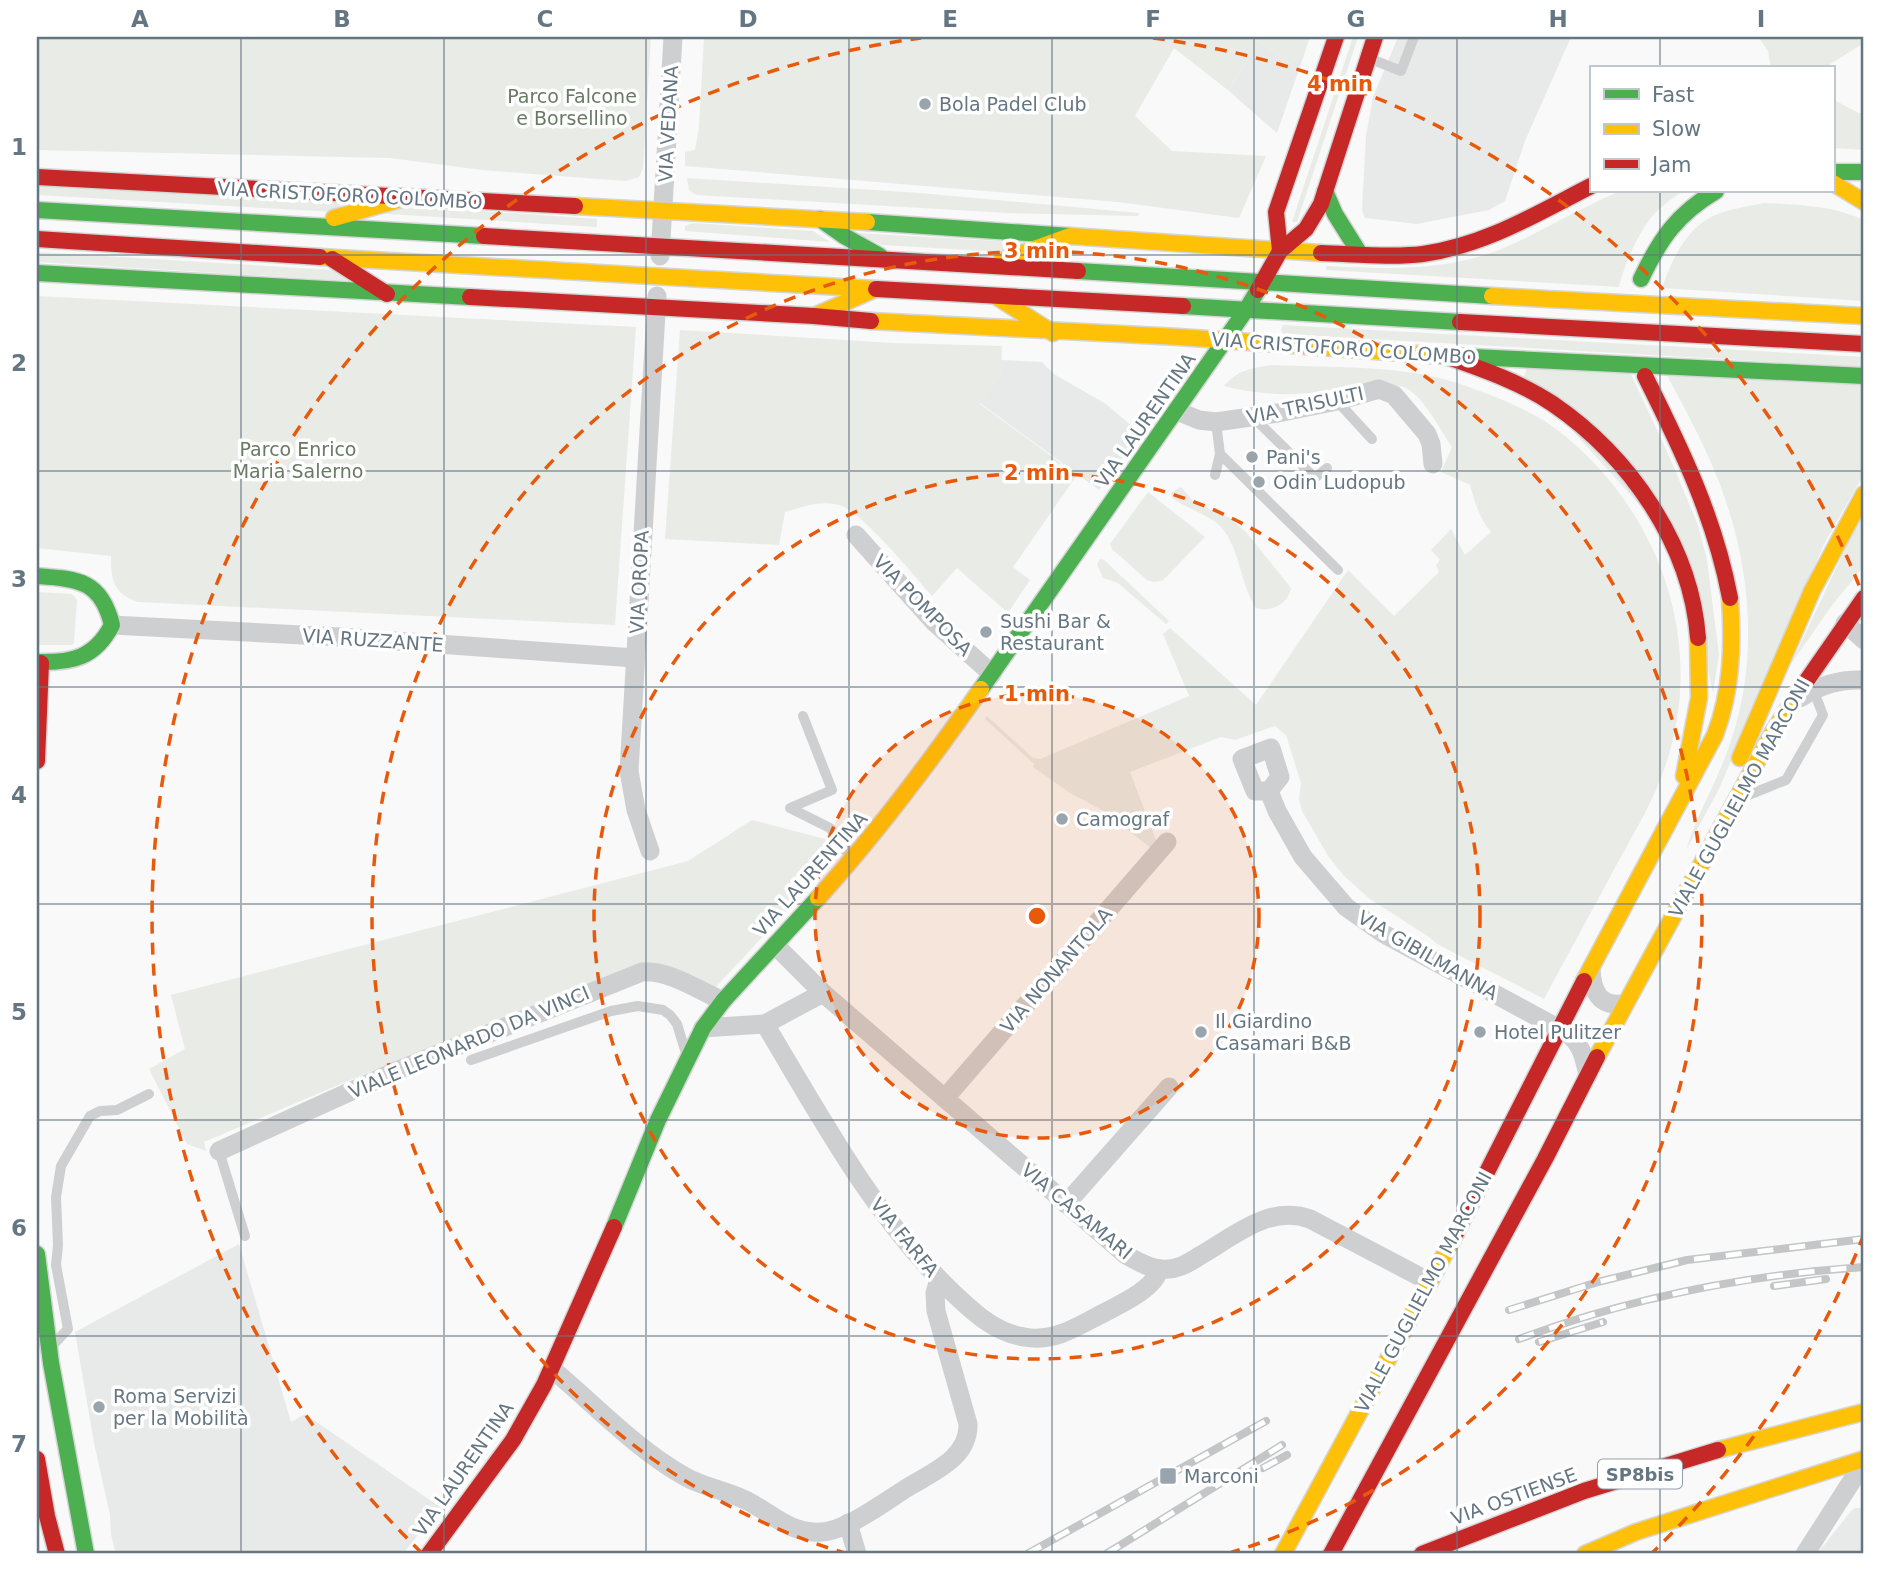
<svg xmlns="http://www.w3.org/2000/svg" width="1901" height="1591" font-family="'DejaVu Sans',sans-serif">
<style>
.built{fill:#e8e9e9}
.green{fill:#e8ebe6}
.lines{fill:none;stroke-linecap:round;stroke-linejoin:round}
.fast-casing{stroke:#d5d6d7;stroke-width:19}
.slow-casing{stroke:#d5d6d7;stroke-width:19}
.jam-casing{stroke:#d5d6d7;stroke-width:19}
.lane{stroke:#cecfd0;stroke-width:10}
.street{stroke:#cecfd0;stroke-width:19}
.fast{stroke:#4caf50;stroke-width:16}
.slow{stroke:#ffc107;stroke-width:16}
.jam{stroke:#c62828;stroke-width:16}
.rail-casing{stroke:#c3c5c6;stroke-width:8}
.rail{stroke:#fff;stroke-width:5;stroke-dasharray:16;stroke-linecap:butt}
.grid{fill:none;stroke:#657683;stroke-width:2;stroke-opacity:0.55}
.ring{fill:none;stroke:#e8590c;stroke-width:3.5;stroke-dasharray:12 9}
.poi-dot{fill:#99a4ac;stroke:#fff;stroke-width:2.5}
.labels{text-anchor:middle;dominant-baseline:central;stroke-width:7;stroke-linejoin:round;paint-order:stroke}
.shield{fill:#fff;stroke:#939fa8;stroke-width:2}
.shield-label{font-size:18px;font-weight:bold;fill:#657683}
.park-label{font-size:19px;fill:#687a64;stroke:#fff}
.poi-label{font-size:19px;fill:#657683;stroke:#fff;text-anchor:start}
.street-label{font-size:19px;fill:#657683;stroke:#fff}
.centre{fill:#e8590c;stroke:#fff;stroke-width:3.5}
.ring-label{font-size:21px;text-anchor:middle;font-weight:bold;fill:#e8590c;stroke:#fff;stroke-width:7;stroke-linejoin:round;paint-order:stroke}
.neatline{fill:none;stroke:#657683;stroke-width:2.5}
.grid-label{font-size:23px;text-anchor:middle;font-weight:bold;fill:#657683}
</style>
<rect width="100%" height="100%" fill="#f9f9f9"/>
<g class="built">
<path d="M1398,37H1571L1525,141L1505,201L1489,210L1417,224L1365,218L1362,210L1366,136L1373,97Z"/>
<path d="M1258,40L1290,64L1305,52L1277,133L1229,91Z"/>
<path d="M1001,360L1042,362L1054,374L1106,404L1140,433L1099,490L980,403L1001,375Z"/>
<path d="M239,1244L291,1422L305,1414L440,1507L403,1554H116L111,1535L110,1515L94,1443L75,1332Z"/>
<path d="M1855,1508H1864V1554H1817L1851,1511Z"/>
</g>
<g class="green">
<path d="M37,37H651L643,168L639,177L625,181L482,170L390,158L37,150Z"/>
<path d="M704,37H1310L1305,52L1290,64L1258,40L1229,91L1174,48L1135,116L1172,151L1266,156L1239,218L1118,202L685,166V152L695,150L699,127Z"/>
<path d="M1353,37H1358L1297,222H1292Z"/>
<path d="M1758,37H1864V43L1830,64V68H1771L1768,51Z"/>
<path d="M1833,82L1836,101L1859,113L1864,112V150L1833,148Z"/>
<path d="M687,178L920,193L1139,213L1138,216L1008,213L696,195L689,190Z"/>
<path d="M37,185L362,204L335,212L37,195Z"/>
<path d="M1621,191H1683C1674,197 1664,204 1656,212C1640,228 1624,265 1619,287L1326,270V266C1387,269 1449,272 1506,247C1545,230 1581,207 1621,191Z"/>
<path d="M1764,203C1799,205 1832,205 1864,220V301L1662,288C1671,262 1685,230 1711,217C1727,209 1746,207 1764,203Z"/>
<path d="M409,206L597,219V227L373,213Z"/>
<path d="M693,223L813,231L830,242L685,231V226Z"/>
<path d="M856,233L1032,243L1003,252L882,245Z"/>
<path d="M37,252L334,270L354,281L37,262Z"/>
<path d="M37,296L636,327L615,625L138,602C113,593 111,580 111,556L37,548Z"/>
<path d="M1283,325L1864,357V367L1283,334L1281,329Z"/>
<path d="M680,330L894,343L1002,346L1001,375L980,404L1077,475L1013,567L1030,580L1008,613L957,568L932,596C915,577 860,509 839,505C820,500 803,507 785,512L779,545L665,539Z"/>
<path d="M1272,365C1334,368 1407,364 1466,386C1500,398 1538,413 1565,436C1661,515 1706,644 1666,764C1654,800 1635,831 1617,864C1593,909 1568,954 1544,999L1437,944L1429,937L1370,899L1344,876L1328,856L1302,811L1299,799L1301,783L1286,735L1275,726L1235,740L1221,737L1130,772L1156,840L1151,848L1100,809L1070,793L1033,767L1034,764L985,719L987,716L1033,758L1040,759L1189,696L1163,634L1170,628L1256,705L1348,570L1394,616L1439,572L1436,565L1440,560L1431,550L1451,529L1465,555L1491,532C1479,518 1475,502 1470,485L1441,472L1452,447C1442,432 1422,395 1406,388C1386,380 1332,391 1309,393C1281,396 1251,393 1224,386C1237,370 1252,368 1272,365Z"/>
<path d="M1527,368L1629,370L1669,456L1698,525L1707,560L1719,655L1713,693L1683,553L1524,377Z"/>
<path d="M1663,368L1864,383V474L1824,544L1719,789L1686,850C1697,815 1715,785 1727,752C1760,665 1752,567 1719,482C1704,443 1683,405 1663,368Z"/>
<path d="M1181,487L1195,503L1230,518L1246,532L1291,588C1288,604 1271,613 1256,608C1240,584 1240,547 1220,526C1212,517 1185,507 1172,498L1171,493Z"/>
<path d="M1148,492L1205,537L1162,581L1154,582L1147,580L1112,549L1110,544Z"/>
<path d="M1864,509V566L1833,604L1791,664Z"/>
<path d="M1100,559L1104,560L1169,621L1166,624L1118,583L1103,578L1097,564Z"/>
<path d="M37,592L72,594L77,600L74,642L72,645H37Z"/>
<path d="M752,820L825,839L837,857L714,989L668,969L409,1055L204,1142L206,1151L187,1144L149,1069L185,1049L171,995L688,861Z"/>
</g>
<g class="lines">
<g class="fast-casing">
<g id="fast">
<path d="M1833,172H1864"/>
<path d="M1325,191L1335,214L1360,254"/>
<path d="M37,210L484,236"/>
<path d="M820,219L844,236L880,256"/>
<path d="M867,222L1070,236"/>
<path d="M1078,271L1492,296"/>
<path d="M37,273L470,297"/>
<path d="M1641,279C1660,239 1677,214 1716,191"/>
<path d="M1183,306L1460,322"/>
<path d="M1431,355L1864,376"/>
<path d="M37,576C78,579 101,580 112,625C95,658 72,663 37,662"/>
<path d="M981,689L1246,310L1258,290"/>
<path d="M614,1227L658,1120L703,1028L723,1001L818,898"/>
<path d="M37,1254L51,1363L86,1554"/>
</g>
</g>
<g class="slow-casing">
<g id="slow">
<path d="M1833,183L1864,202"/>
<path d="M575,206L867,222"/>
<path d="M334,218L405,198"/>
<path d="M320,257L876,289"/>
<path d="M1001,261L1070,236L1321,253"/>
<path d="M1492,296L1864,316"/>
<path d="M997,297L1053,333"/>
<path d="M814,316L871,291"/>
<path d="M871,321L1179,337L1431,355"/>
<path d="M1740,758L1812,591L1864,494"/>
<path d="M1684,776L1699,698L1698,638"/>
<path d="M818,898C878,832 930,762 981,689"/>
<path d="M1584,981L1715,735C1732,690 1733,646 1730,598"/>
<path d="M1597,1057L1773,732L1796,696"/>
<path d="M1718,1450L1864,1412"/>
<path d="M1283,1554L1456,1233"/>
<path d="M1585,1554L1636,1532L1864,1459"/>
</g>
</g>
<g class="jam-casing">
<g id="jam">
<path d="M37,177L575,206"/>
<path d="M484,236L1078,271"/>
<path d="M37,239L320,257"/>
<path d="M1280,251L1276,212L1336,37"/>
<path d="M1321,253C1354,254 1391,258 1423,254C1486,245 1536,214 1591,186"/>
<path d="M332,259L387,294"/>
<path d="M876,289L1183,306"/>
<path d="M1258,290L1280,251L1306,229L1321,204L1375,37"/>
<path d="M470,297L814,316L871,321"/>
<path d="M1460,322L1864,344"/>
<path d="M1445,356C1482,369 1520,382 1553,404C1629,456 1691,544 1698,638"/>
<path d="M1645,376C1681,448 1715,518 1730,598"/>
<path d="M1796,696L1864,598"/>
<path d="M37,761L41,663"/>
<path d="M1456,1233L1584,981"/>
<path d="M37,1459L47,1516L57,1554"/>
<path d="M429,1554L513,1440L544,1385L614,1227"/>
<path d="M1331,1554L1545,1159L1597,1057"/>
<path d="M1422,1554L1584,1491L1718,1450"/>
</g>
</g>
<g class="lane">
<path d="M1371,59L1401,71L1414,37"/>
<path d="M1337,401L1372,439"/>
<path d="M1254,418L1315,478L1327,468"/>
<path d="M1220,454L1338,570"/>
<path d="M1215,475L1220,454L1216,422"/>
<path d="M803,716L832,790L790,808L830,828L851,857"/>
<path d="M1746,796L1786,780L1823,715L1813,689"/>
<path d="M471,1060L611,1011L638,1006L663,1010L670,1015L677,1024L685,1050"/>
<path d="M219,1151L245,1236"/>
<path d="M54,1344L68,1329L56,1265L58,1245L56,1197L61,1166L90,1116L100,1111L117,1110L149,1094"/>
</g>
<g class="street">
<path d="M660,256L673,37"/>
<path d="M1177,411L1199,420L1216,422L1278,413L1337,401L1379,389L1394,395L1427,434L1431,444L1433,464"/>
<path d="M856,535L934,622L992,674"/>
<path d="M1845,623L1864,640"/>
<path d="M112,625L340,637L635,658"/>
<path d="M1800,698C1821,685 1839,679 1864,680"/>
<path d="M1271,748L1280,777L1269,791H1255L1242,759Z"/>
<path d="M1269,791L1277,811L1303,857L1346,907L1384,934L1567,1033C1582,1044 1584,1058 1588,1075"/>
<path d="M650,851L636,810L629,771L657,296"/>
<path d="M775,945L823,993L1126,1255C1137,1261 1148,1268 1161,1269C1176,1271 1189,1263 1201,1255C1234,1236 1270,1204 1310,1219L1430,1282"/>
<path d="M1591,969C1592,991 1599,1007 1624,1004"/>
<path d="M765,1024L823,993"/>
<path d="M703,1028L765,1024C820,1116 872,1213 949,1289C971,1310 993,1332 1024,1337C1050,1342 1072,1330 1094,1318C1112,1308 1156,1290 1159,1269"/>
<path d="M945,1098L1167,842"/>
<path d="M219,1151L398,1070L642,972C669,970 698,990 723,1001"/>
<path d="M1066,1204L1169,1087"/>
<path d="M552,1369C595,1405 635,1448 684,1476C706,1489 732,1491 753,1504C775,1517 793,1534 821,1532C847,1531 887,1500 910,1486C935,1471 969,1457 968,1424L936,1311L935,1293L939,1279"/>
<path d="M848,1523L857,1554"/>
<path d="M1805,1554L1864,1462"/>
</g>
<use href="#fast" class="fast"/>
<use href="#slow" class="slow"/>
<use href="#jam" class="jam"/>
<g class="rail-casing">
<g id="rail">
<path d="M1774,1286L1826,1279"/>
<path d="M1509,1310L1598,1282L1687,1260L1864,1239"/>
<path d="M1519,1339C1630,1298 1746,1275 1864,1267"/>
<path d="M1539,1342L1603,1322"/>
<path d="M1263,1468L1287,1455"/>
<path d="M1027,1554L1266,1421"/>
<path d="M1106,1554L1282,1445"/>
</g>
</g>
<use href="#rail" class="rail"/>
</g>
<path class="grid" d="M241,37V1554M444,37V1554M646,37V1554M849,37V1554M1052,37V1554M1254,37V1554M1457,37V1554M1660,37V68M1660,191V1554M37,255H1864M37,471H1864M37,687H1864M37,904H1864M37,1120H1864M37,1336H1864"/>
<circle cx="1037" cy="916" r="222" fill="#e8590c" fill-opacity=".12"/>
<g class="ring">
<circle cx="1037" cy="916" r="222"/>
<circle cx="1037" cy="916" r="443"/>
<path d="M848 1554A665 665 0 1 1 1226 1554"/>
<path d="M1864 1234A886 886 0 0 1 1652 1553M422 1553A886 886 0 0 1 921 38M1153 38A886 886 0 0 1 1864 598"/>
</g>
<g class="poi-dot">
<circle cx="925" cy="104" r="7"/>
<circle cx="1252" cy="457" r="7"/>
<circle cx="1259" cy="482" r="7"/>
<circle cx="986" cy="632" r="7"/>
<circle cx="1062" cy="819" r="7"/>
<circle cx="1201" cy="1032" r="7"/>
<circle cx="1480" cy="1032" r="7"/>
<circle cx="99" cy="1407" r="7"/>
<rect x="1159" y="1467" width="18" height="18" rx="3.5"/>
</g>
<g class="labels">
<rect class="shield" x="1598" y="1459.5" width="84" height="29" rx="5"/>
<g class="shield-label">
<text x="1640" y="1474">SP8bis</text>
</g>
<g class="park-label">
<text x="572" y="96">Parco Falcone<tspan x="572" dy="22">e Borsellino</tspan></text>
<text x="298" y="449">Parco Enrico<tspan x="298" dy="22">Maria Salerno</tspan></text>
</g>
<g class="poi-label">
<text x="939" y="104">Bola Padel Club</text>
<text x="1266" y="457">Pani's</text>
<text x="1273" y="482">Odin Ludopub</text>
<text x="1000" y="621">Sushi Bar &amp;<tspan x="1000" dy="22">Restaurant</tspan></text>
<text x="1076" y="819">Camograf</text>
<text x="1215" y="1021">Il Giardino<tspan x="1215" dy="22">Casamari B&amp;B</tspan></text>
<text x="1494" y="1032">Hotel Pulitzer</text>
<text x="113" y="1396">Roma Servizi<tspan x="113" dy="22">per la Mobilità</tspan></text>
<text x="1184" y="1476">Marconi</text>
</g>
<g class="street-label">
<text transform="translate(668 124) rotate(-87)">VIA VEDANA</text>
<text transform="translate(350 195) rotate(3)">VIA CRISTOFORO COLOMBO</text>
<text transform="translate(1344 348) rotate(4)">VIA CRISTOFORO COLOMBO</text>
<text transform="translate(1305 405) rotate(-12)">VIA TRISULTI</text>
<text transform="translate(1145 420) rotate(-55)">VIA LAURENTINA</text>
<text transform="translate(639 582) rotate(-87)">VIA OROPA</text>
<text transform="translate(923 605) rotate(46)">VIA POMPOSA</text>
<text transform="translate(373 640) rotate(4)">VIA RUZZANTE</text>
<text transform="translate(1739 798) rotate(-61)">VIALE GUGLIELMO MARCONI</text>
<text transform="translate(810 874) rotate(-48)">VIA LAURENTINA</text>
<text transform="translate(1428 955) rotate(30)">VIA GIBILMANNA</text>
<text transform="translate(1056 970) rotate(-49)">VIA NONANTOLA</text>
<text transform="translate(469 1042) rotate(-23)">VIALE LEONARDO DA VINCI</text>
<text transform="translate(1077 1211) rotate(40)">VIA CASAMARI</text>
<text transform="translate(905 1237) rotate(51)">VIA FARFA</text>
<text transform="translate(1423 1292) rotate(-62)">VIALE GUGLIELMO MARCONI</text>
<text transform="translate(463 1469) rotate(-55)">VIA LAURENTINA</text>
<text transform="translate(1514 1496) rotate(-20)">VIA OSTIENSE</text>
</g>
</g>
<circle cx="1037" cy="916" r="10" class="centre"/>
<g class="ring-label">
<text x="1340" y="91">4 min</text>
<text x="1037" y="258">3 min</text>
<text x="1037" y="480">2 min</text>
<text x="1037" y="701">1 min</text>
</g>
<rect width="1901" height="1591" fill="none" stroke="#ffffff" stroke-width="77"/>
<rect x="1590" y="66" width="245" height="126" fill="#ffffff" stroke="#c1c8cd" stroke-width="2"/>
<rect x="1604" y="89" width="35" height="10" fill="#4caf50" stroke="#c1c8cd" stroke-width="2"/>
<text x="1652" y="102" font-size="21" fill="#657683">Fast</text>
<rect x="1604" y="124" width="35" height="10" fill="#ffc107" stroke="#c1c8cd" stroke-width="2"/>
<text x="1652" y="136" font-size="21" fill="#657683">Slow</text>
<rect x="1604" y="159" width="35" height="10" fill="#c62828" stroke="#c1c8cd" stroke-width="2"/>
<text x="1652" y="172" font-size="21" fill="#657683">Jam</text>
<rect x="38" y="38" width="1824" height="1514" class="neatline"/>
<g class="grid-label">
<text x="140" y="27">A</text>
<text x="342" y="27">B</text>
<text x="545" y="27">C</text>
<text x="748" y="27">D</text>
<text x="950" y="27">E</text>
<text x="1153" y="27">F</text>
<text x="1356" y="27">G</text>
<text x="1558" y="27">H</text>
<text x="1761" y="27">I</text>
<text x="19" y="155">1</text>
<text x="19" y="371">2</text>
<text x="19" y="587">3</text>
<text x="19" y="803">4</text>
<text x="19" y="1020">5</text>
<text x="19" y="1236">6</text>
<text x="19" y="1452">7</text>
</g>
</svg>
